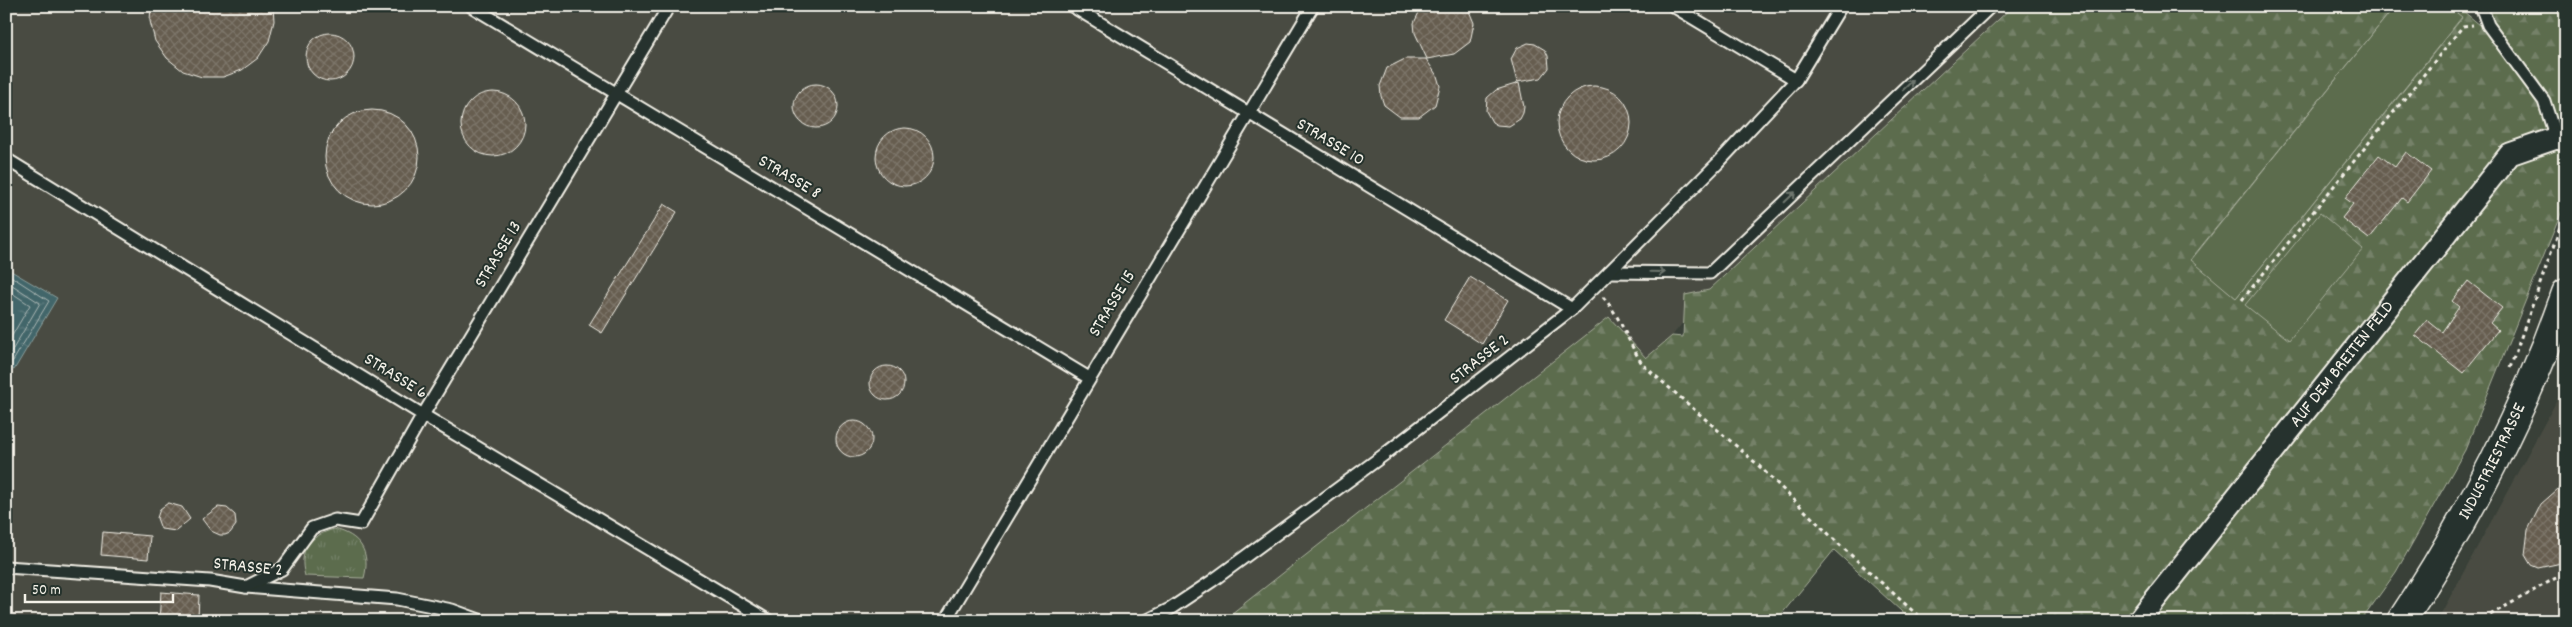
<svg xmlns="http://www.w3.org/2000/svg" width="2572" height="627" font-family="Dekko,sans-serif">
<style>
.built{fill:#494c42}
.grass{fill:url(#grass-tufts);stroke:#a8ae9b}
.forest{fill:url(#forest-firs);stroke:#a8ae9b}
.garden{fill:#5c6c4e;stroke:#a8ae9b}
.water{fill:url(#water-ripples);stroke:#8a9e9c}
.lines{fill:none;stroke-linecap:round;stroke-linejoin:round}
.shore{stroke:#adb9b6;stroke-width:1}
.building{fill:url(#building-cross-hatch);stroke:#f4f1e8}
.service-casing{stroke:#f4f1e8;stroke-width:15}
.minor-casing{stroke:#f4f1e8;stroke-width:25}
.secondary-casing{stroke:#f4f1e8;stroke-width:31}
.path{stroke:#f4f1e8;stroke-width:3;stroke-dasharray:4 4;stroke-linecap:butt}
.service{stroke:#26332d;stroke-width:11}
.minor{stroke:#26332d;stroke-width:21}
.secondary{stroke:#26332d;stroke-width:28}
.oneway{stroke:#6e766e}
.labels{text-anchor:middle;dominant-baseline:central;stroke-width:4;stroke-linejoin:round;paint-order:stroke}
.street-label{font-size:18px;fill:#f4f1e8;stroke:#26332d}
</style>
<defs>
<pattern id="grass-tufts" width="24" height="20" patternUnits="userSpaceOnUse" patternTransform="scale(1.25)"><rect width="24" height="20" fill="#5c6c4e"/><path d="M3 7l-1-3M5 7V3M7 7l1-3M15 17l-1-3M17 17v-4M19 17l1-3" fill="none" stroke="#748168"/></pattern>
<pattern id="forest-firs" width="22" height="20" patternUnits="userSpaceOnUse" patternTransform="scale(1.25)"><rect width="22" height="20" fill="#5c6c4e"/><path d="M5 1l3.5 6h-7zM16 11l3.5 6h-7z" fill="#748168"/></pattern>
<pattern id="water-ripples" width="26" height="14" patternUnits="userSpaceOnUse" patternTransform="scale(1.25)"><rect width="26" height="14" fill="#43666a"/><path d="M2 4q2-2 4 0t4 0M15 11q2-2 4 0t4 0" fill="none" stroke="#5f7c7f"/></pattern>
<pattern id="building-cross-hatch" width="8" height="8" patternUnits="userSpaceOnUse" patternTransform="scale(1.25)"><rect width="8" height="8" fill="#665d50"/><path d="M0 0l8 8M0 8l8-8" fill="none" stroke="#7c7569"/></pattern>
</defs>
<rect width="100%" height="100%" fill="#394038"/>
<filter id="ink" filterUnits="userSpaceOnUse"><feTurbulence type="fractalNoise" baseFrequency=".02" numOctaves="2"/><feDisplacementMap in="SourceGraphic" scale="10" xChannelSelector="R" yChannelSelector="G"/><feConvolveMatrix kernelMatrix="1 2 1 2 8 2 1 2 1" color-interpolation-filters="sRGB"/></filter>
<g filter="url(#ink)">
<g class="built">
<path d="M6,6H2013L1709,290L1672,336L1646,359L1609,318L1222,621H6Z"/>
<path d="M2566,381V621H2437L2555,404Z"/>
</g>
<path class="grass" d="M334,529C360,535 371,552 364,578L305,576C298,550 309,536 334,529Z"/>
<path class="forest" d="M2013,6H2395L2191,259L2236,298L2462,18L2448,6H2457L2480,25L2495,6H2566V201L2465,450L2396,572L2361,621H1912L1834,550L1776,621H1222L1609,317L1646,358L1672,336L1683,337L1685,295L1709,290Z"/>
<g class="garden">
<path d="M2395,6H2448L2462,17L2236,298L2191,260Z"/>
<path d="M2320,213L2363,249L2289,340L2245,305Z"/>
</g>
<path class="water" d="M6,268L57,298L14,370L6,365Z"/>
<g class="lines">
<g class="shore">
<path d="M6,273L49,301L13,361L6,362"/>
<path d="M6,281L40,303L10,354L6,355"/>
<path d="M6,289L30,305L6,346"/>
</g>
</g>
<g class="building">
<path d="M151,6H273L274,21L269,41L258,58L242,70L223,77H202L183,71L167,58L155,41L150,21Z"/>
<path d="M1422,6H1467L1474,23L1470,42L1454,54L1427,59L1415,33L1414,23Z"/>
<circle cx="330" cy="57" r="24"/>
<path d="M1528,43L1535,44L1545,50L1548,56L1549,68L1541,78L1517,82L1511,59L1517,48Z"/>
<path d="M1405,59H1426L1437,76L1440,86L1435,105L1419,117H1400L1384,105L1381,96L1380,86L1387,68Z"/>
<path d="M1519,83L1524,107L1523,113L1520,119L1509,126L1497,125L1492,122L1486,111L1487,98L1496,90Z"/>
<circle cx="816" cy="106" r="22"/>
<circle cx="1594" cy="123" r="37"/>
<circle cx="493" cy="124" r="32"/>
<circle cx="372" cy="157" r="47"/>
<circle cx="905" cy="157" r="29"/>
<path d="M2406,152L2431,171L2407,202L2402,198L2369,239L2342,218L2353,204L2345,198L2379,155L2395,167Z"/>
<path d="M664,204L677,212L602,333L589,325Z"/>
<path d="M1470,277L1508,300L1482,344L1444,320Z"/>
<path d="M2468,281L2502,308L2490,323L2498,330L2463,373L2415,335L2427,320L2442,332L2459,307L2452,301Z"/>
<circle cx="887" cy="383" r="17"/>
<circle cx="854" cy="439" r="18"/>
<path d="M2566,482V562L2538,568L2531,565L2525,555L2528,530L2541,504Z"/>
<path d="M168,503L182,507L190,519L176,531L161,529L157,518L160,509Z"/>
<path d="M218,507L227,508L235,515L236,525L230,533L225,535H220L211,531L202,519Z"/>
<path d="M103,532L150,536L148,559L101,555Z"/>
<path d="M161,592L199,595L198,621H159Z"/>
</g>
<g class="lines">
<g class="service-casing">
<g id="service">
<path d="M471,6L1089,378"/>
<path d="M1072,6L1572,309"/>
<path d="M1673,6L1796,80"/>
<path d="M2481,6L2488,25L2544,101L2556,138"/>
<path d="M6,159L423,415L769,621"/>
<path d="M1609,272L1710,273L1991,6"/>
<path d="M6,567L210,581L246,587L397,599L452,610L482,621"/>
<path d="M246,587L282,569L312,528L335,520L361,524L423,415L669,6"/>
<path d="M945,621L1313,6"/>
<path d="M1146,621L1170,609L1212,581L1385,454L1572,309L1717,164L1796,80L1841,6"/>
</g>
</g>
<g class="minor-casing">
<g id="minor">
<path id="s1" d="M2138,621L2510,154L2556,138L2566,140"/>
</g>
</g>
<g class="secondary-casing">
<g id="secondary">
<path id="s2" d="M2401,621C2467,522 2527,405 2566,293"/>
</g>
</g>
<g class="path">
<path d="M1603,297C1621,317 1628,343 1643,365L1758,465L1842,547L1924,621"/>
<path d="M2242,300L2463,26L2473,25"/>
<path d="M2510,368L2566,211"/>
<path d="M2485,621L2490,615L2563,574"/>
</g>
<use href="#service" class="service"/>
<use href="#minor" class="minor"/>
<use href="#secondary" class="secondary"/>
</g>
<defs><path id="oneway-shaft" d="M-6 0H5M1.5-3L5.5 0L1.5 3" fill="none" stroke-width="1.6" stroke-linecap="round" stroke-linejoin="round" transform="scale(1.25)"/></defs>
<g class="oneway">
<use href="#oneway-shaft" transform="translate(1908 85) rotate(-44)"/>
<use href="#oneway-shaft" transform="translate(1790 197) rotate(-44)"/>
<use href="#oneway-shaft" transform="translate(1658 272) rotate(1)"/>
</g>
</g>
<g class="labels">
<g class="street-label">
<text transform="translate(1330 143) rotate(31)">STRASSE 10</text>
<text transform="translate(789 178) rotate(31)">STRASSE 8</text>
<text transform="translate(499 255) rotate(-59)">STRASSE 13</text>
<text transform="translate(1113 304) rotate(-59)">STRASSE 15</text>
<text transform="translate(1480 360) rotate(-38)">STRASSE 2</text>
<text stroke="none"><textPath href="#s1" startOffset="328">AUF DEM BREITEN FELD</textPath></text>
<text transform="translate(395 377) rotate(32)">STRASSE 6</text>
<text stroke="none"><textPath href="#s2" startOffset="184">INDUSTRIESTRASSE</textPath></text>
<text transform="translate(248 568) rotate(6)">STRASSE 2</text>
</g>
</g>
<rect width="2572" height="627" fill="none" stroke="#26332d" stroke-width="25"/>
<rect x="12" y="12" width="2547" height="602" fill="none" stroke="#f4f1e8" stroke-width="2" filter="url(#ink)"/>
<path d="M25 594v8h148v-8" fill="none" stroke="#f4f1e8" stroke-width="2.5"/>
<text x="32" y="594" font-size="15" fill="#f4f1e8" stroke="#26332d" stroke-width="4" paint-order="stroke">50 m</text>
</svg>
